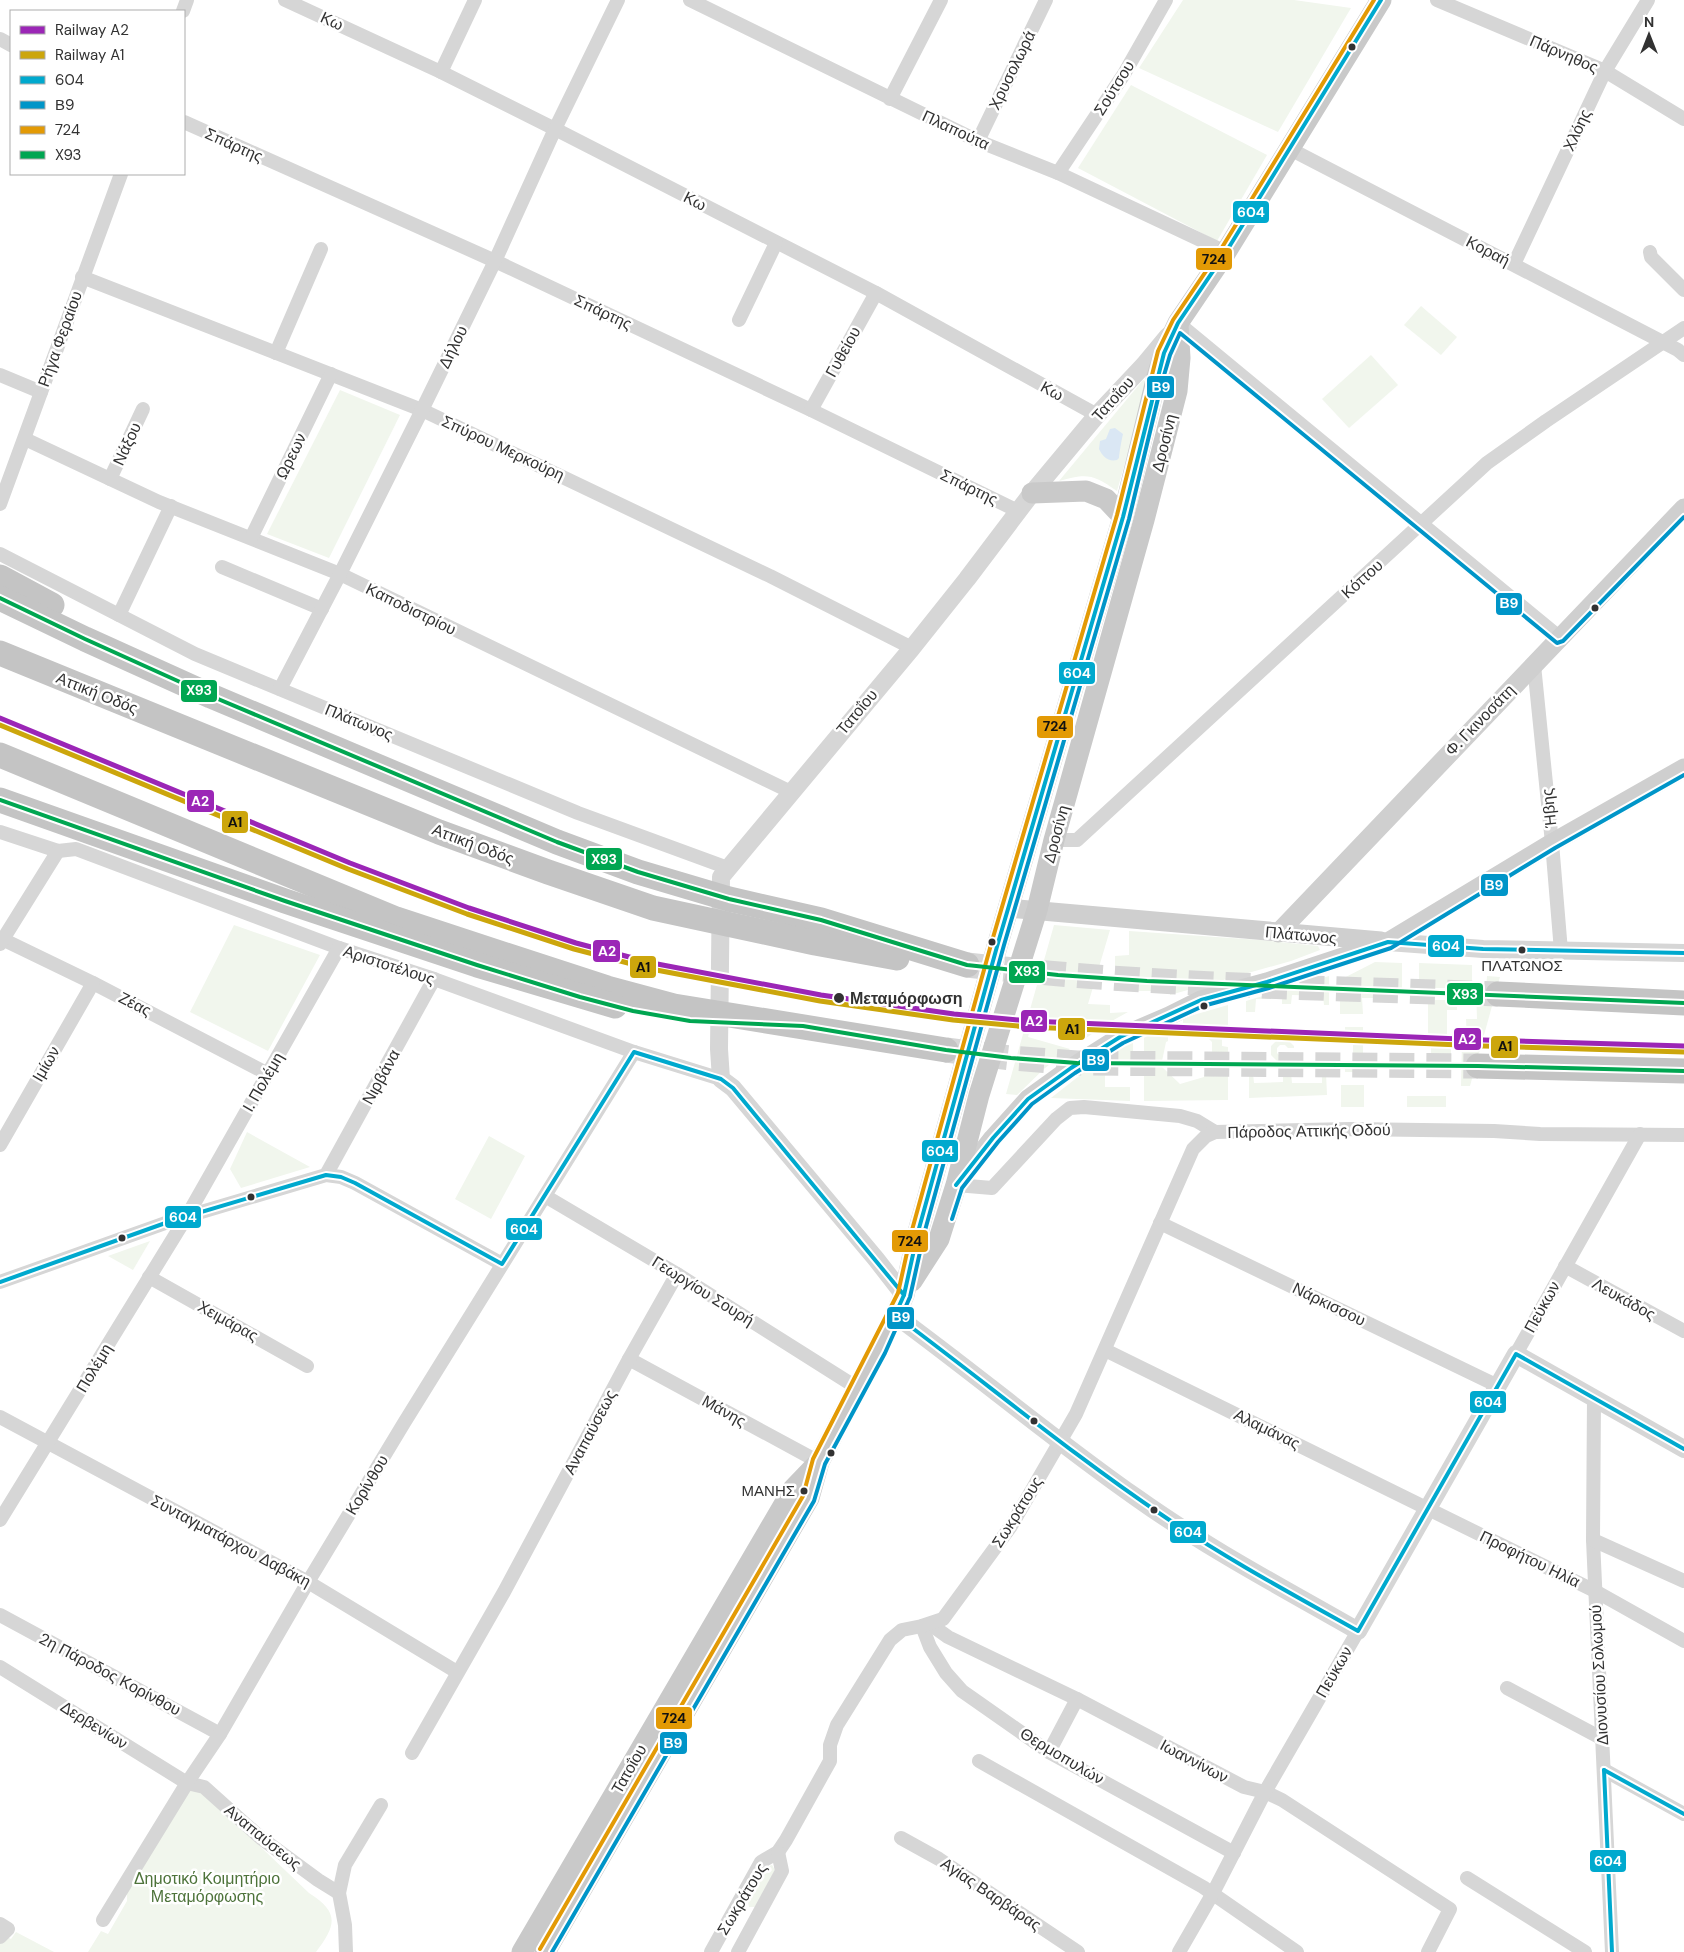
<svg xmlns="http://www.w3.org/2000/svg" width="1684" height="1952" font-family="'DM Sans',sans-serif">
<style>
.green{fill:#f1f6ed}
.water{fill:#dae7f4}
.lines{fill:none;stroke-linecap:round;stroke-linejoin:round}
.motorway-tunnel{stroke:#d6d6d6;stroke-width:25;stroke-dasharray:25 12;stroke-linecap:butt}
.minor{stroke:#d6d6d6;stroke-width:14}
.tertiary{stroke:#d6d6d6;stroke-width:18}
.secondary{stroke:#cfcfcf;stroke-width:19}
.primary{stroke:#c9c9c9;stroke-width:21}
.motorway{stroke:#c4c4c4;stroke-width:25}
.bus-1-casing{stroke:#fff;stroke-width:8}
.bus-2-casing{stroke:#fff;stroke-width:8}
.bus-3-casing{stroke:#fff;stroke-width:8}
.bus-4-casing{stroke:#fff;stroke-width:8}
.bus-1{stroke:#00a9ce;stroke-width:4}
.bus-2{stroke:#0095c8;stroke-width:4}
.bus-3{stroke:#e39a05;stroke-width:4}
.bus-4{stroke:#00a651;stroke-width:4}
.rail-1-casing{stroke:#fff;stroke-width:9}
.rail-2-casing{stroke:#fff;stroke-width:9}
.rail-1{stroke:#9b26b6;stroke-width:5}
.rail-2{stroke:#cca60c;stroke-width:5}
.bus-dot{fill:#323232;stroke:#fff;stroke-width:2}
.labels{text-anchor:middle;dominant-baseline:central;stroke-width:5;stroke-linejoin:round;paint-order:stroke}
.bus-label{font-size:15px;fill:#323232;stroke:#fff}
.street-label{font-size:16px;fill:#323232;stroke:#fff}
.stop-label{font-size:16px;font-weight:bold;fill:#323232;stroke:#fff;text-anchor:start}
.park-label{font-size:16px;fill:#4d733a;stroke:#fff}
.line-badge{stroke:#fff;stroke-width:2}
.badge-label{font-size:14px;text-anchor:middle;font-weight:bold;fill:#fff}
.pale-badge-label{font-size:14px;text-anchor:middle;font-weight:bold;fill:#111}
</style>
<rect width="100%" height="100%" fill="#fff"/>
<g class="green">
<path d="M1183,0H1294L1351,8L1278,132L1139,68Z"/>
<path d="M1131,85L1267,155L1217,241L1078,168Z"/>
<path d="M1421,306L1457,337L1441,355L1404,325Z"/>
<path d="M1371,355L1398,385L1349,428L1322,399Z"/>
<path d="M1143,380L1148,382L1117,491C1093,474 1087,473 1059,481Z"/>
<path d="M340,390L400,415L329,558L267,534Z"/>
<path d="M234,925L320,955L268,1051L190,1012Z"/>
<path d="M1054,925L1110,930L1088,1004L1110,1005V1013L1128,1012L1110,1022L1083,1040L1031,1026L1028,1037L1070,1049L1045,1068L1017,1095L1006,1094Z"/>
<path d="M1129,931L1260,940L1318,946L1320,950L1291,961L1170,995L1169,979H1154V991H1115V956L1129,955Z"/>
<path d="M1375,962L1402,963V988H1374L1373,998H1362L1363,1014H1340V980Z"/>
<path d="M1419,963L1472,965V988H1419Z"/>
<path d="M1329,976V1005H1324L1323,996L1292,995L1291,1004H1282V999H1256L1255,1012H1246V1001Z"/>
<path d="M1487,976L1500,977L1470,1086H1461L1462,1040H1467L1466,1019H1477L1476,989H1486Z"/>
<path d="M1428,1000H1457V1010H1447V1037H1428Z"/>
<path d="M1228,1005V1028L1222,1029V1046L1228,1047V1062H1212V1042L1200,1030L1183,1031V1018Z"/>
<path d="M1168,1024V1041L1166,1042L1161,1066L1180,1084L1204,1077V1075H1228V1100L1144,1101V1034Z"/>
<path d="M1345,1027H1363V1072H1345V1066L1353,1065V1033H1345Z"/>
<path d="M1278,1039H1287L1294,1046V1048H1288L1285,1045H1280L1277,1048V1053L1280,1056L1294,1052V1056L1287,1062H1278L1271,1055V1046Z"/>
<path d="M1133,1040V1060H1118L1117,1074H1105V1087H1130V1101L1051,1098L1088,1069Z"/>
<rect x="1431" y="1040" width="20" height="33"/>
<path d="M1249,1073H1253L1254,1083L1283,1082V1074L1291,1073L1292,1083H1322V1073H1326L1327,1095L1249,1098Z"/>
<rect x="1341" y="1085" width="23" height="22"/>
<rect x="1407" y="1096" width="39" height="11"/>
<path d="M247,1132L310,1167L241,1188L230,1169Z"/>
<path d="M489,1136L525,1156L491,1219L455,1199Z"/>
<path d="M150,1241L133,1270L108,1256Z"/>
<path d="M189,1789H200L309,1893C340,1913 336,1925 316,1952H88L101,1931L108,1934L127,1901V1892Z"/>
<path d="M772,1865L775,1870L755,1907H749L748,1902L767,1867Z"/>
<path d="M16,1932L54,1952H0V1933L11,1939Z"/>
</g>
<path class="water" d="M1115,428L1123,434C1122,438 1119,454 1119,458L1117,460C1108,462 1103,457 1099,449L1100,441L1106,439L1110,429Z"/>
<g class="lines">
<g class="motorway-tunnel">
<path d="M967,965C1143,985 1321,988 1498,994"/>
<path d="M946,1050L1011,1058L1077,1063L1478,1066"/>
</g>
<g class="minor">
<path d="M285,0L441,72L555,129L876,293L1097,415"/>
<path d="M690,0L978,141L1058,173L1226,252"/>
<path d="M1437,0L1605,71L1684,119"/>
<path d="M183,11L187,0"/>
<path d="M0,39L11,45"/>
<path d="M441,72L475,0"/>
<path d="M890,99L941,0"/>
<path d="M184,122L495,261L811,410L1018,511"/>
<path d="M978,141L1046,0"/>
<path d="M1290,149L1678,350L1684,355"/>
<path d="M1058,173L1124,74L1166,0"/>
<path d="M1650,252L1651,257L1684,290"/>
<path d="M1514,264L1605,71L1648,0"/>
<path d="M82,277L422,410L770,576L912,648"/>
<path d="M739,320L776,243"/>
<path d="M1178,323L1559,637"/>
<path d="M276,353L321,249"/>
<path d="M0,375L41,392"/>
<path d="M811,410L876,293"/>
<path d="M25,439L159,502L340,574L791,792"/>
<path d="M110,479L143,409"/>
<path d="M0,504L121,174"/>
<path d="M251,538L331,374"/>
<path d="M0,554L195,654L578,813L728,868"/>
<path d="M222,567L322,609"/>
<path d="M119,615L171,506"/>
<path d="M1534,665L1552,843L1561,951"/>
<path d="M280,689L340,574L422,410L495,261L555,129L618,0"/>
<path d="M0,832L58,851"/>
<path d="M1054,840H1077L1487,463L1546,421L1684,328"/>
<path d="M58,851L76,849L339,948L434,979L634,1052L721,1079"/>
<path d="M0,938L93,983L268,1074"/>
<path d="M0,944L58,851"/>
<path d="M0,1145L93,983"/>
<path d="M326,1175L434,979"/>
<path d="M956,1185L992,1188L1056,1119L1070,1108L1084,1107L1180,1116L1197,1121L1215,1132L1350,1129L1494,1131L1540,1134L1684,1135"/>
<path d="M545,1196L677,1274L859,1389"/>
<path d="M1160,1223L1498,1386"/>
<path d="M1565,1266L1684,1331"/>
<path d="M149,1277L307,1366"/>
<path d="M0,1282L171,1221L326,1175L341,1177L355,1183L502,1264"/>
<path d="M1105,1350L1595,1591L1684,1641"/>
<path d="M1516,1354L1640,1134"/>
<path d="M629,1359L819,1462"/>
<path d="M1594,1398L1593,1540L1612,1952"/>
<path d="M0,1417L308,1582L457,1672"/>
<path d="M0,1520L187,1216L339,948"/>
<path d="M1593,1540L1684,1581"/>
<path d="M0,1615L220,1734"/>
<path d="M930,1624L948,1637L1077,1699L1244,1787L1265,1792L1282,1800L1450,1909L1428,1952"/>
<path d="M922,1626L930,1647L946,1673L962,1691L1049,1752L1234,1853"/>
<path d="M0,1667L187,1783L204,1787L261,1838L318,1880L339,1893"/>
<path d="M1507,1688L1603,1739"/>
<path d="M1049,1752L1077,1699"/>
<path d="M412,1753L504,1592L629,1359L677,1274"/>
<path d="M979,1761L1203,1887L1297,1952"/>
<path d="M1604,1770L1684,1814"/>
<path d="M901,1838L939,1859L1078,1952"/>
<path d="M1467,1878L1585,1952"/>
<path d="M103,1920L187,1783L220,1734L308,1582L404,1423L634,1052"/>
<path d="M0,1924L8,1929L0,1937"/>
<path d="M346,1952L345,1925L339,1893L345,1865L381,1805"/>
<path d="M711,1952L761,1862L778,1852L786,1840L830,1761V1745L837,1725L890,1640L902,1630L922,1626L943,1619L1011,1526L1076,1414L1193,1149L1206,1136L1215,1132"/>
<path d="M738,1952L782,1871L778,1852"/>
<path d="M1179,1952L1213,1893L1265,1792L1358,1631"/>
</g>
<g class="tertiary">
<path d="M1388,942L1483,949L1684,953"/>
<path d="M904,1295L876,1259L733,1088L721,1079L719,1049L721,877L912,648L967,579L1032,493L1097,415L1144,365L1168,336"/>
<path d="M895,1315C977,1375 1054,1440 1137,1498C1207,1548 1283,1588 1358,1631L1516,1354L1684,1449"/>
</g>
<g class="secondary">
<path d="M1008,908L1381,941"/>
<path d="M1278,933L1684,508"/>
<path d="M956,1185L993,1138L1028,1099L1071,1068L1120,1037L1169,1016L1201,1000L1267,982L1388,942L1552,843L1684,768"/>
</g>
<g class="primary">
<path d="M1032,493L1086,491L1106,499L1123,517"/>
<path d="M912,1281L939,1239L956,1185L979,1095L1037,910L1054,840L1144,520L1177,391L1180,358L1178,325"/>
<path d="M522,1952L793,1489L817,1464"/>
<path d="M545,1952L809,1498L819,1462L895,1315L904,1295L918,1232L998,943L1123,517L1156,380L1164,353L1178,323L1226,252L1381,0"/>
</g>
<g class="motorway">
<path d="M0,577L52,605"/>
<path d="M0,598L85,639L211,696L557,842L638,872L729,899L821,920L967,965"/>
<path d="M0,653L439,832L548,872L653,908L815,943L897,958"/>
<path d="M0,755L396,919L607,988L674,1006L946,1050"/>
<path d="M0,800L285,901L477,965L615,1006"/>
<path d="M1498,994L1684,1003"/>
<path d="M1478,1066L1684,1071"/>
</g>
<g class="bus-1-casing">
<g id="bus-1">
<path d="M1381,0L1226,252L1178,323L1164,353L1123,517L998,943L918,1232L904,1295L895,1315C984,1381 1070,1453 1162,1515C1225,1558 1292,1594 1358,1631L1516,1354L1684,1449"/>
<path d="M956,1185L993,1138L1028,1099L1071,1068L1120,1037L1201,1000L1267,982L1388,942L1483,949L1684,953"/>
<path d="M0,1282L171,1221L326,1175L341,1177L355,1183L502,1264L634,1052L721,1079L733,1088L904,1295"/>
<path d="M1604,1770L1612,1952"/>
<path d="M1604,1770L1684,1814"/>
</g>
</g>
<g class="bus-2-casing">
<g id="bus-2">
<path d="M952,1219L962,1188L998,1142L1032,1104L1075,1073L1123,1043L1203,1006L1269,988L1391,948L1555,848L1684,775"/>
<path d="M552,1952L814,1501L825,1464L885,1353L910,1297L924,1234L1004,945L1129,519L1162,382L1170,355L1180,333L1557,643L1563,641L1684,517"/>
</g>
</g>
<g class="bus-3-casing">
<path id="bus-3" d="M540,1949L803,1496L813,1459L898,1293L912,1230L992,941L1117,515L1158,351L1173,320L1221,249L1374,0"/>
</g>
<g class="bus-4-casing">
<g id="bus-4">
<path d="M0,598L85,639L211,696L557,842L638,872L729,899L821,920L967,965L1058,975L1147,981L1684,1003"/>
<path d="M0,800L285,901L477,965L580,997L633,1011L690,1021L803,1026L946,1050L1011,1058L1077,1063L1478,1066L1684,1071"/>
</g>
</g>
<use href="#bus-1" class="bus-1"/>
<use href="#bus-2" class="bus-2"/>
<use href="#bus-3" class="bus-3"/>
<use href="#bus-4" class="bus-4"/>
<g class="rail-1-casing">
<path id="rail-1" d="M0,718L350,863L469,908L576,943L652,963L821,995L954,1014L1029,1021L1484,1040L1684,1046"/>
</g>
<g class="rail-2-casing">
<path id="rail-2" d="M0,725L348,869L467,914L574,949L651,969L820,1001L953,1020L1028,1027L1484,1046L1684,1052"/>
</g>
<use href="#rail-1" class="rail-1"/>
<use href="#rail-2" class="rail-2"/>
</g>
<g class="bus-dot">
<circle cx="1352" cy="47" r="4.5"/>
<circle cx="1595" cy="608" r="4.5"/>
<circle cx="992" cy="942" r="4.5"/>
<circle cx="1522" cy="950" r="4.5"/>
<circle cx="839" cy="998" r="6"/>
<circle cx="1204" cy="1006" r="4.5"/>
<circle cx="251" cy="1197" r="4.5"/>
<circle cx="122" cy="1238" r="4.5"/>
<circle cx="1034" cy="1421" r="4.5"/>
<circle cx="831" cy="1453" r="4.5"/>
<circle cx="804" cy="1491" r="4.5"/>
<circle cx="1154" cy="1510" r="4.5"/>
</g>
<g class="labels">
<g class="bus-label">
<text x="1522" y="966">ΠΛΑΤΩΝΟΣ</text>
<text x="795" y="1491" text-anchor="end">ΜΑΝΗΣ</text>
</g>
<g class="street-label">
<text transform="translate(332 21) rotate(25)">Κω</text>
<text transform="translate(1564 54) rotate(23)">Πάρνηθος</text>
<text transform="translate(1012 70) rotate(-64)">Χρυσολωρά</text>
<text transform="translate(1114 88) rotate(-58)">Σούτσου</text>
<text transform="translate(956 130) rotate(25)">Πλαπούτα</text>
<text transform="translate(1577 130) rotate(-65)">Χλόης</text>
<text transform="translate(234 145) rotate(24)">Σπάρτης</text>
<text transform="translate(695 201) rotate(27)">Κω</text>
<text transform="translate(1488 251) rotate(27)">Κοραή</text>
<text transform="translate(603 312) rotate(25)">Σπάρτης</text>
<text transform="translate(60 339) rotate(-70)">Ρήγα Φεραίου</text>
<text transform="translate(453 347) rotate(-64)">Δήλου</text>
<text transform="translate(843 352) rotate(-61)">Γυθείου</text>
<text transform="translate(1052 391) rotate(29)">Κω</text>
<text transform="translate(1113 399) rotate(-48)">Τατοΐου</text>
<text transform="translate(1164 443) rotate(-76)">Δροσίνη</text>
<text transform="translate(127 444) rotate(-65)">Νάξου</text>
<text transform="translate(503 448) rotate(25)">Σπύρου Μερκούρη</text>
<text transform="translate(291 456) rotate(-64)">Ωρεων</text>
<text transform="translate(969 487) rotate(26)">Σπάρτης</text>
<text transform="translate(1362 579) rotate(-42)">Κόττου</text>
<text transform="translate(411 609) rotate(26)">Καποδιστρίου</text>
<text transform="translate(97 693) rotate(22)">Αττική Οδός</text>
<text transform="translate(857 712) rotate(-50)">Τατοΐου</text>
<text transform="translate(1480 720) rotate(-46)">Φ. Γκινοσάτη</text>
<text transform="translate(359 722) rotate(22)">Πλάτωνος</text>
<text transform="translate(1549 808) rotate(-96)">Ήβης</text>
<text transform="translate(1056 834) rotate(-75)">Δροσίνη</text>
<text transform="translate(473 844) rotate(21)">Αττική Οδός</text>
<text transform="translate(1301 935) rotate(5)">Πλάτωνος</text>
<text transform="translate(389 965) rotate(18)">Αριστοτέλους</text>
<text transform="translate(135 1004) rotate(27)">Ζέας</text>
<text transform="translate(46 1064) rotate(-60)">Ιμίων</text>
<text transform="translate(381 1077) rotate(-61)">Νιρβάνα</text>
<text transform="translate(263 1082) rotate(-60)">Ι. Πολέμη</text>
<text transform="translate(1309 1131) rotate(-1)">Πάροδος Αττικής Οδού</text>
<text transform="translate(703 1291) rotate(32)">Γεωργίου Σουρή</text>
<text transform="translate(1624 1299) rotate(29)">Λευκάδος</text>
<text transform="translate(1329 1304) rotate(26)">Νάρκισσου</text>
<text transform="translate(1542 1307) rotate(-61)">Πεύκων</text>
<text transform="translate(228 1321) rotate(29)">Χειμάρας</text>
<text transform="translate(94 1368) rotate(-59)">Πολέμη</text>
<text transform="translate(724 1411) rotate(29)">Μάνης</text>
<text transform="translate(1267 1429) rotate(26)">Αλαμάνας</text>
<text transform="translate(590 1432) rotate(-62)">Αναπαύσεως</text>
<text transform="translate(367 1485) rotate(-59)">Κορίνθου</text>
<text transform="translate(1017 1512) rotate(-58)">Σωκράτους</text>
<text transform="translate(231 1541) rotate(28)">Συνταγματάρχου Δαβάκη</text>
<text transform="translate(1530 1559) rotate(26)">Προφήτου Ηλία</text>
<text transform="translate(1334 1672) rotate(-60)">Πεύκων</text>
<text transform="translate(110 1674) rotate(28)">2η Πάροδος Κορίνθου</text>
<text transform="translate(1599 1675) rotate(-93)">Διονυσίου Σολωμού</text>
<text transform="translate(94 1725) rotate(32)">Δερβενίων</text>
<text transform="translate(1062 1756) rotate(31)">Θερμοπυλών</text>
<text transform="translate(1194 1761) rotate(28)">Ιωαννίνων</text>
<text transform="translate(629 1769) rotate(-60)">Τατοΐου</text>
<text transform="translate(263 1837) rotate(39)">Αναπαύσεως</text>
<text transform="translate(991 1894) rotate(34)">Αγίας Βαρβάρας</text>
<text transform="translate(742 1899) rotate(-59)">Σωκράτους</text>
</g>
<g class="stop-label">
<text x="850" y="998">Μεταμόρφωση</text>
</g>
<g class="park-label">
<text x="207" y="1878">Δημοτικό Κοιμητήριο<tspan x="207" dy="18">Μεταμόρφωσης</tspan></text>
</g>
</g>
<g class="line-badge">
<rect x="1232" y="200" width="38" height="24" rx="5" fill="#00a9ce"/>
<rect x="1195" y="247" width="38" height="24" rx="5" fill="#e39a05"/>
<rect x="1146" y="375" width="29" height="24" rx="5" fill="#0095c8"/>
<rect x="1495" y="592" width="28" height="24" rx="5" fill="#0095c8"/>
<rect x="1058" y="661" width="38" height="24" rx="5" fill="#00a9ce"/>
<rect x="180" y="679" width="38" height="24" rx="5" fill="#00a651"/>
<rect x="1036" y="715" width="38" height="24" rx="5" fill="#e39a05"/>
<rect x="186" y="789" width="29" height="24" rx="5" fill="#9b26b6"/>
<rect x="221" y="810" width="28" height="24" rx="5" fill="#cca60c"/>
<rect x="585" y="847" width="38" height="24" rx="5" fill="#00a651"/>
<rect x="1480" y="873" width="29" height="24" rx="5" fill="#0095c8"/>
<rect x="1427" y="934" width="38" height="24" rx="5" fill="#00a9ce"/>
<rect x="592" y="939" width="29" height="24" rx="5" fill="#9b26b6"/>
<rect x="629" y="955" width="28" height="24" rx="5" fill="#cca60c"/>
<rect x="1008" y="960" width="38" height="24" rx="5" fill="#00a651"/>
<rect x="1446" y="982" width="38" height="24" rx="5" fill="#00a651"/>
<rect x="1020" y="1009" width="28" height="24" rx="5" fill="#9b26b6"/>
<rect x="1057" y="1017" width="29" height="24" rx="5" fill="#cca60c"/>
<rect x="1453" y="1027" width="29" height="24" rx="5" fill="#9b26b6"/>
<rect x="1490" y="1035" width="29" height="24" rx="5" fill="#cca60c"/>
<rect x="1081" y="1048" width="29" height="24" rx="5" fill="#0095c8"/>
<rect x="921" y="1139" width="38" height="24" rx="5" fill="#00a9ce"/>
<rect x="164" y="1205" width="38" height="24" rx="5" fill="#00a9ce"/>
<rect x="505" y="1217" width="38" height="24" rx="5" fill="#00a9ce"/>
<rect x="891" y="1229" width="38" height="24" rx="5" fill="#e39a05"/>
<rect x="886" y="1306" width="29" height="24" rx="5" fill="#0095c8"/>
<rect x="1469" y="1390" width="38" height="24" rx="5" fill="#00a9ce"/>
<rect x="1169" y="1520" width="38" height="24" rx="5" fill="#00a9ce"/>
<rect x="655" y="1706" width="38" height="24" rx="5" fill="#e39a05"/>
<rect x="659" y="1731" width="29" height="24" rx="5" fill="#0095c8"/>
<rect x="1589" y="1849" width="38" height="24" rx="5" fill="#00a9ce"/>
</g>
<g class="badge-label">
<text x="1251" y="217">604</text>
<text x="1161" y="392">Β9</text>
<text x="1509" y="608">Β9</text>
<text x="1077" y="678">604</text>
<text x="199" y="695">X93</text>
<text x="200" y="806">A2</text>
<text x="604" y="864">X93</text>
<text x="1494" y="890">Β9</text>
<text x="1446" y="951">604</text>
<text x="607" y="956">A2</text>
<text x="1027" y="976">X93</text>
<text x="1465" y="999">X93</text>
<text x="1034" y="1026">A2</text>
<text x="1467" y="1044">A2</text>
<text x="1096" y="1065">Β9</text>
<text x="940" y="1156">604</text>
<text x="183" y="1222">604</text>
<text x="524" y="1234">604</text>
<text x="901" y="1322">Β9</text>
<text x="1488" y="1407">604</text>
<text x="1188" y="1537">604</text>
<text x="673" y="1748">Β9</text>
<text x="1608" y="1866">604</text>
</g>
<g class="pale-badge-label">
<text x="1214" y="264">724</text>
<text x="1055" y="731">724</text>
<text x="235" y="827">A1</text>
<text x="643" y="972">A1</text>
<text x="1072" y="1034">A1</text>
<text x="1505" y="1051">A1</text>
<text x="910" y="1246">724</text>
<text x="674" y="1723">724</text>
</g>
<rect x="10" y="10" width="175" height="165" fill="#ffffff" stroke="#adadad"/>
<rect x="20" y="26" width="25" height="8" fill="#9b26b6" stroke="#adadad"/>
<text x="55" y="35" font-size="15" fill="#323232">Railway A2</text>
<rect x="20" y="51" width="25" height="8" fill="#cca60c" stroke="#adadad"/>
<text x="55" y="60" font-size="15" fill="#323232">Railway A1</text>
<rect x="20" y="76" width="25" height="8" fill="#00a9ce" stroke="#adadad"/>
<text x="55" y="85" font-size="15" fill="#323232">604</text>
<rect x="20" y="101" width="25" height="8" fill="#0095c8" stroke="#adadad"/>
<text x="55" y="110" font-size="15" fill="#323232">Β9</text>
<rect x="20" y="126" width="25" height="8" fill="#e39a05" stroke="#adadad"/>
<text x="55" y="135" font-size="15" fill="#323232">724</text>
<rect x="20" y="151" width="25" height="8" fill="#00a651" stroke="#adadad"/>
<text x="55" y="160" font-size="15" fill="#323232">X93</text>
<g transform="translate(1649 35)" stroke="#ffffff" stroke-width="4" paint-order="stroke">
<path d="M0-4L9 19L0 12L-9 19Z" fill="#323232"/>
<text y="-8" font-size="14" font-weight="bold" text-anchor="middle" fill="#323232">N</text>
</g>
</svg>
